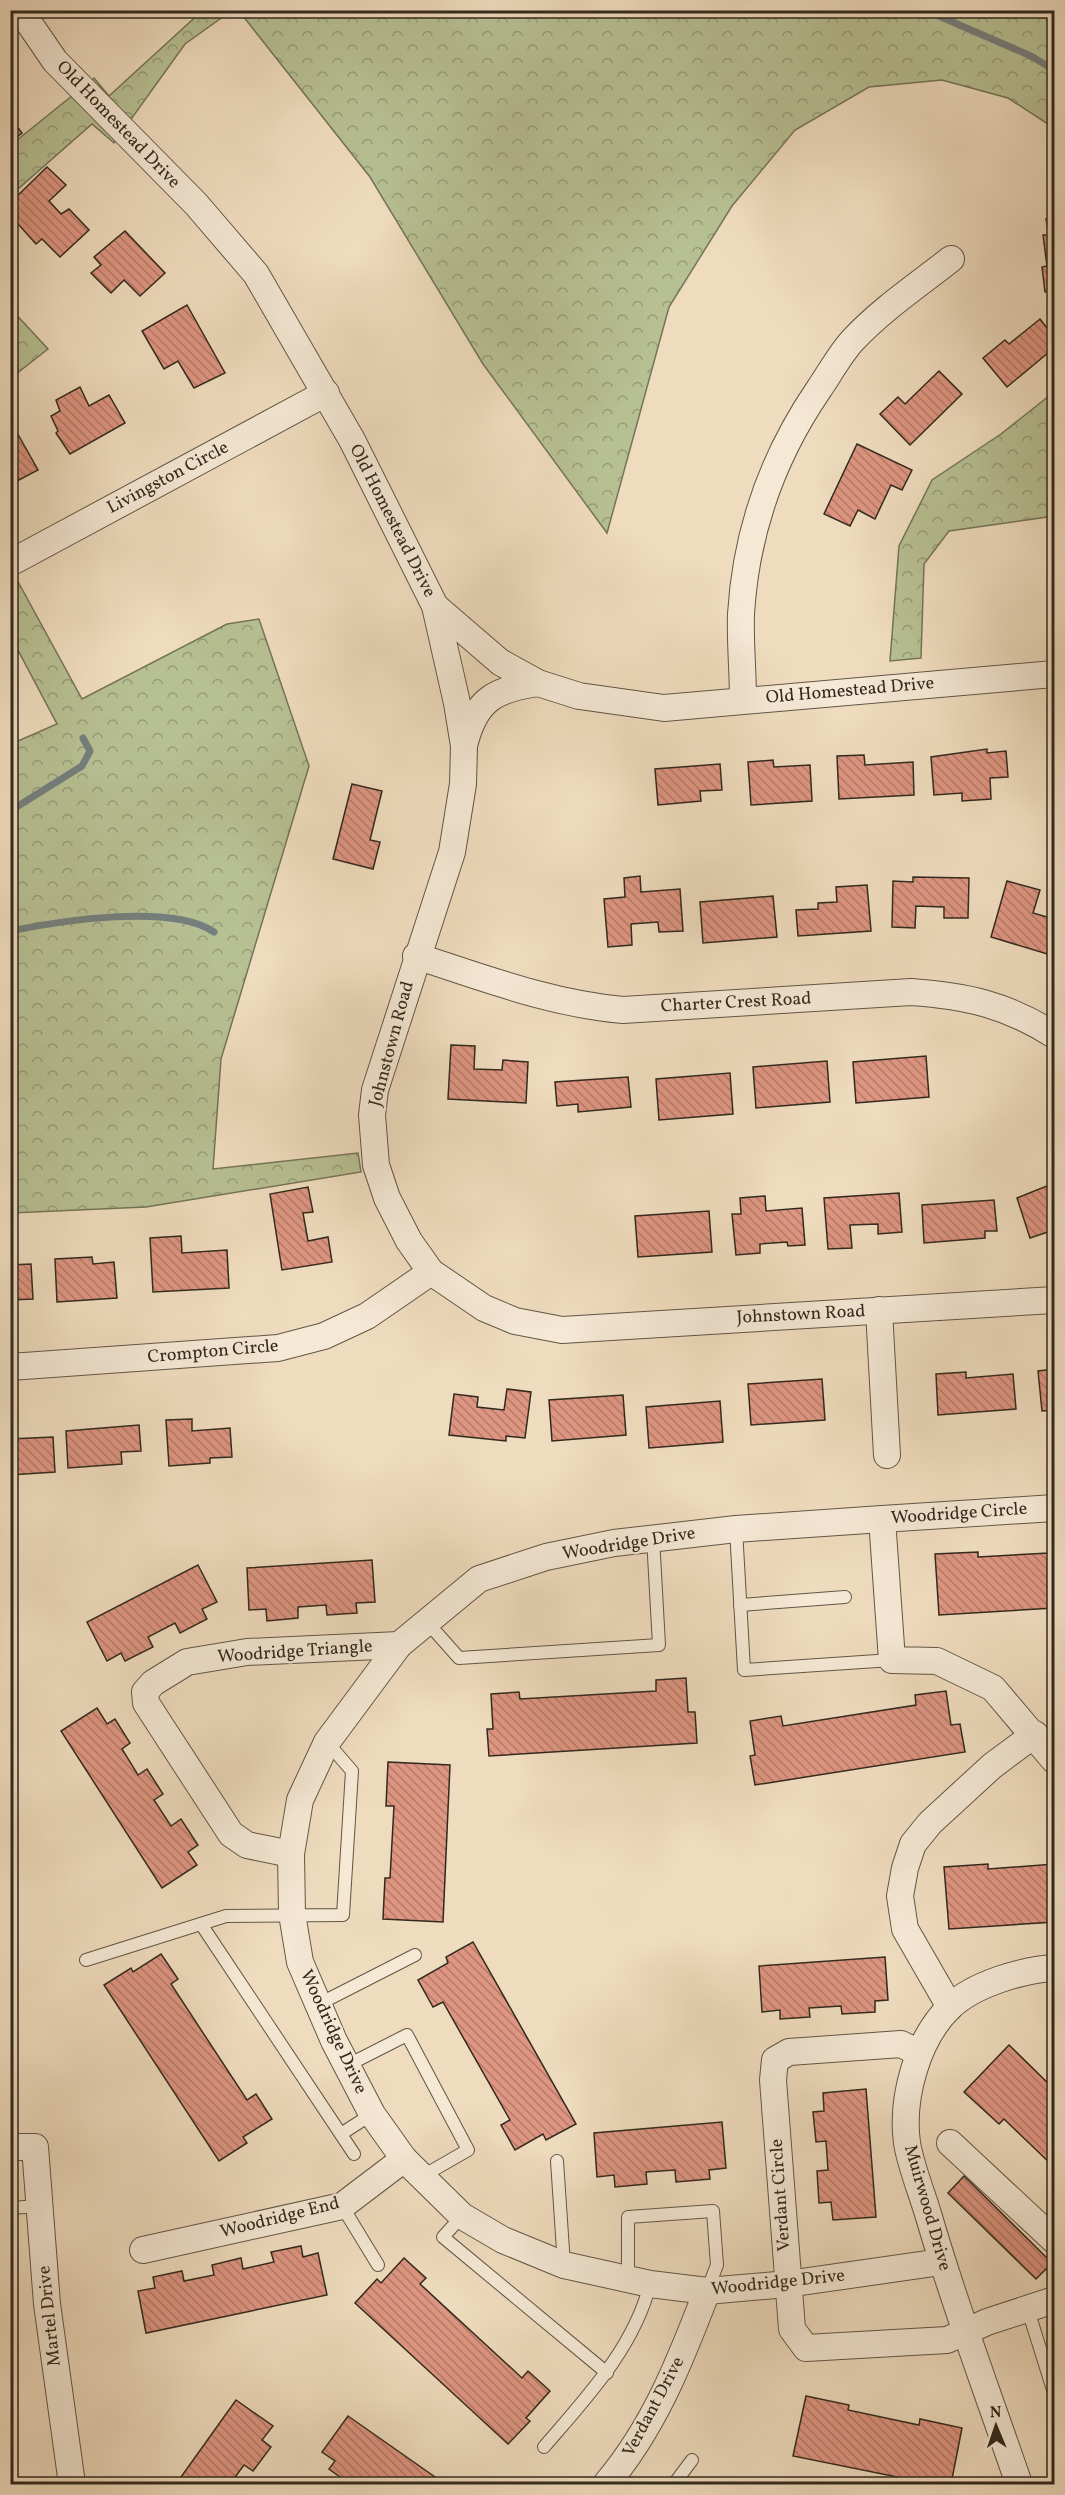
<svg xmlns="http://www.w3.org/2000/svg" width="1065" height="2495" font-family="Vollkorn,serif">
<style>
.park{fill:url(#park-crowns);stroke:#747458;stroke-width:1.5}
.lines{fill:none;stroke-linecap:round;stroke-linejoin:round}
.stream{stroke:#757f7e;stroke-width:7}
.building{fill:url(#building-back-hatch);stroke:#32291e;stroke-width:1.5}
.lane-casing{stroke:#615646;stroke-width:14}
.street-casing{stroke:#615646;stroke-width:28}
.lane{stroke:#f5e8d5;stroke-width:12}
.street{stroke:#f5e8d5;stroke-width:26}
.labels{text-anchor:middle;dominant-baseline:central;stroke-width:4.5;stroke-linejoin:round;paint-order:stroke}
.street-label{font-size:18px;fill:#32291e;stroke:#f5e8d5}
</style>
<defs>
<pattern id="park-crowns" width="20" height="18" patternUnits="userSpaceOnUse" patternTransform="scale(1.5)"><rect width="20" height="18" fill="#b7c093"/><path d="M2 6a3 3 0 1 1 6 0M12 15a3 3 0 1 1 6 0" fill="none" stroke="#959c77"/></pattern>
<pattern id="building-back-hatch" width="6" height="6" patternUnits="userSpaceOnUse" patternTransform="scale(1.5)"><rect width="6" height="6" fill="#de9581"/><path d="M-1 5l2 2M0 0l6 6M5-1l2 2" fill="none" stroke="#b57a69"/></pattern>
</defs>
<rect width="100%" height="100%" fill="#efdcbe"/>
<filter id="stains"><feTurbulence type="fractalNoise" baseFrequency=".00333" numOctaves="4"/><feColorMatrix values="0 0 0 0 .2 0 0 0 0 .09 0 0 0 0 .02 0 0 0 .5 -.17"/></filter>
<radialGradient id="worn" r=".72"><stop offset=".6" stop-color="#630" stop-opacity="0"/><stop offset="1" stop-color="#630" stop-opacity=".3"/></radialGradient>
<g class="park">
<path d="M202,11H231L185,44L114,143L92,124L11,195V145L94,78L109,96Z"/>
<path d="M239,11H1054V128L1008,98L942,80L869,87L795,130L732,206L669,307L607,533L483,364L370,177Z"/>
<path d="M11,309L48,349L11,378Z"/>
<path d="M1054,392V516L949,531L924,564L921,658L890,661L899,546L932,480L1001,434Z"/>
<path d="M10,567L82,699L227,624L259,619L309,766L221,1059L213,1169L358,1153L361,1172L146,1207L11,1213V744L57,724L11,637Z"/>
</g>
<g class="lines">
<g class="stream">
<path d="M925,10L1031,56L1054,70"/>
<path d="M10,811L82,766L90,751L83,738"/>
<path d="M10,931C59,921 172,903 214,932"/>
</g>
</g>
<g class="building">
<path d="M10,117L22,133L10,142Z"/>
<path d="M47,167L66,185L49,201L61,214L69,209L89,230L60,257L42,239L36,244L10,215V203Z"/>
<path d="M1054,218V291L1045,292L1042,267L1047,266L1043,235H1049L1046,219Z"/>
<path d="M125,231L165,273L140,296L124,280L111,293L91,273L101,265L94,257Z"/>
<path d="M187,305L225,373L194,388L178,361L164,369L142,331Z"/>
<path d="M1040,319L1054,337V348L1007,387L983,358L1005,340L1009,344Z"/>
<path d="M939,371L962,394L910,445L880,414L898,397L905,404Z"/>
<path d="M80,387L89,406L109,395L125,423L70,454L56,433L58,431L51,416L60,411L56,400Z"/>
<path d="M11,422L38,470L17,481L10,472Z"/>
<path d="M857,444L912,470L902,490L891,485L875,519L858,510L850,526L824,514Z"/>
<path d="M987,749V753L1006,751L1008,777L990,778L991,799L962,801V793L934,795L931,757Z"/>
<path d="M864,755L865,765L913,762L914,795L839,799L837,756Z"/>
<path d="M773,760L774,767L810,765L812,801L751,805L748,762Z"/>
<path d="M720,764L722,790L700,791L701,801L658,805L655,769Z"/>
<path d="M352,784L382,791L370,840L380,842L373,869L333,859Z"/>
<path d="M640,876L641,892L680,889L683,931L659,932L658,922L631,924L632,945L608,947L604,899L625,897L624,878Z"/>
<path d="M913,877L969,878L968,918H944V907L916,906L915,928L892,927L893,881L913,882Z"/>
<path d="M1007,881L1040,890L1033,913L1054,919V956L991,937Z"/>
<path d="M867,885L871,931L798,936L796,910L818,909V903L837,902L836,887Z"/>
<path d="M773,896L777,937L703,943L700,902Z"/>
<path d="M451,1045L475,1046L474,1069L502,1070L503,1060L528,1062L526,1103L448,1099Z"/>
<path d="M926,1056L929,1097L856,1103L853,1062Z"/>
<path d="M827,1061L830,1102L756,1108L753,1067Z"/>
<path d="M730,1073L733,1114L659,1120L656,1079Z"/>
<path d="M628,1077L631,1107L578,1112V1104L557,1106L555,1082Z"/>
<path d="M1054,1183V1230L1030,1238L1017,1198Z"/>
<path d="M308,1187L313,1212L303,1213L308,1241L328,1237L332,1262L282,1270L270,1194Z"/>
<path d="M899,1193L902,1232L878,1234V1224L850,1225L852,1248L828,1249L824,1198Z"/>
<path d="M765,1196L766,1211L802,1208L805,1245L788,1246L787,1242L760,1244V1253L736,1255L732,1214H741L740,1198Z"/>
<path d="M994,1200L997,1231H985V1238L924,1243L922,1205Z"/>
<path d="M709,1211L712,1252L638,1257L635,1216Z"/>
<path d="M181,1236L182,1253L227,1250L229,1288L153,1292L150,1238Z"/>
<path d="M92,1257L93,1264L114,1262L117,1298L57,1302L55,1259Z"/>
<path d="M31,1264L33,1299L10,1300V1265Z"/>
<path d="M1054,1369V1410L1042,1411L1038,1371Z"/>
<path d="M966,1372V1378L1013,1374L1016,1409L938,1415L936,1374Z"/>
<path d="M822,1379L825,1420L751,1425L748,1384Z"/>
<path d="M507,1389L531,1392L525,1438L506,1436V1441L449,1435L454,1394L478,1397L477,1407L504,1410Z"/>
<path d="M623,1395L626,1435L552,1441L549,1400Z"/>
<path d="M720,1401L723,1442L649,1448L646,1407Z"/>
<path d="M192,1419V1431L230,1428L232,1457L210,1458V1463L169,1466L166,1420Z"/>
<path d="M139,1425L141,1451L121,1452L122,1464L68,1468L66,1431Z"/>
<path d="M53,1437L55,1472L10,1475V1439Z"/>
<path d="M1049,1546H1054V1608L939,1615L935,1554L978,1552V1557L1049,1553Z"/>
<path d="M372,1560L375,1602L356,1603L357,1613L327,1615L326,1605L298,1607V1618L267,1621L266,1609L249,1610L247,1568Z"/>
<path d="M198,1565L217,1602L202,1609L207,1619L180,1633L175,1623L148,1637L153,1647L125,1661L121,1653L107,1661L87,1622Z"/>
<path d="M686,1678L688,1712H695L697,1743L489,1756L487,1729H493L491,1694L519,1692L520,1699L656,1691V1680Z"/>
<path d="M946,1691L951,1725L960,1724L965,1752L755,1785L750,1756L755,1755L750,1721L781,1716L783,1726L916,1705L915,1695Z"/>
<path d="M97,1708L107,1724L115,1719L130,1743L122,1749L138,1775L147,1769L163,1794L154,1800L171,1826L181,1819L198,1845L188,1852L197,1865L162,1888L61,1731Z"/>
<path d="M388,1762L450,1765L443,1922L383,1919L385,1878H390L394,1806H386Z"/>
<path d="M988,1864V1869L1054,1864V1922L949,1929L944,1867Z"/>
<path d="M473,1942L576,2124L546,2140L543,2134L515,2150L501,2125L510,2120L443,2002L433,2007L418,1980L448,1963L446,1957Z"/>
<path d="M161,1954L178,1979L171,1984L247,2100L256,2094L272,2119L243,2137L247,2143L219,2161L104,1985L131,1968L133,1972Z"/>
<path d="M885,1957L888,2000L875,2001V2012L842,2014L841,2006L809,2008L810,2017L780,2019V2010L762,2012L759,1966Z"/>
<path d="M1009,2045L1054,2089V2178L1049,2173L1054,2167L1004,2119L999,2124L964,2092Z"/>
<path d="M866,2089L876,2217L833,2220L831,2202L819,2203L817,2171L828,2170L826,2141L816,2142L813,2112L824,2111L823,2093Z"/>
<path d="M722,2122L726,2168L709,2170L710,2179L676,2182L675,2170L646,2172L647,2184L615,2187L614,2175L597,2177L594,2133Z"/>
<path d="M964,2176L1052,2263L1036,2279L948,2193Z"/>
<path d="M301,2246L303,2257L318,2253L327,2295L146,2333L138,2291L155,2288L153,2277L182,2271L184,2281L214,2275L212,2265L241,2258L243,2269L274,2262L271,2252Z"/>
<path d="M404,2258L426,2278L420,2284L522,2378L528,2371L550,2391L526,2418L530,2421L508,2444L355,2303L377,2279L381,2283Z"/>
<path d="M806,2396L849,2405L848,2410L919,2425L920,2419L962,2428L951,2484H932L793,2456Z"/>
<path d="M236,2400L273,2426L262,2440L271,2447L253,2471L244,2465L230,2484H176Z"/>
<path d="M348,2416L445,2484H369L362,2479L358,2484H350L329,2469L335,2461L322,2452Z"/>
</g>
<g class="lines">
<g class="lane-casing">
<g id="lane">
<path d="M736,1529L744,1670L892,1660"/>
<path d="M740,1605L845,1597"/>
<path d="M427,1622L459,1658L659,1645L653,1538"/>
<path d="M201,1924L354,2154"/>
<path d="M86,1960L226,1916L343,1915L352,1771L327,1742"/>
<path d="M317,2005L415,1955"/>
<path d="M348,2065L407,2035L468,2150L421,2177"/>
<path d="M341,2134L372,2114"/>
<path d="M557,2161L564,2265"/>
<path d="M342,2206L378,2265"/>
<path d="M10,2208L40,2206"/>
<path d="M462,2216L443,2237L607,2373"/>
<path d="M628,2279V2217L713,2211L717,2265L707,2291"/>
<path d="M1028,2310L1054,2393"/>
<path d="M544,2447C586,2398 634,2348 650,2284"/>
<path d="M674,2484L692,2460"/>
</g>
</g>
<g class="street-casing">
<g id="street">
<path d="M20,10L55,61L196,204L256,274L352,440L435,606L500,662L538,683L579,696L664,708L1054,674"/>
<path d="M10,563L326,393"/>
<path d="M435,606L457,703L464,746L463,784L452,852L375,1090L372,1115L376,1165L387,1198L409,1241L431,1272L484,1308L515,1321L562,1330L1054,1300"/>
<path d="M743,700C743,672 740,642 741,614C746,532 773,456 819,389C830,373 840,354 853,340C882,309 918,285 951,259"/>
<path d="M465,742C476,700 495,689 538,683"/>
<path d="M416,956C484,978 552,1004 623,1010L911,992C967,996 1007,1005 1054,1035"/>
<path d="M879,1310L887,1455"/>
<path d="M10,1367L278,1348L324,1336L367,1316L431,1272"/>
<path d="M1054,1508L882,1519L892,1660L937,1661L993,1688L1054,1760"/>
<path d="M882,1519L736,1529L614,1543L546,1557L479,1579L399,1645L327,1742L300,1800L291,1854L292,1914L300,1962L334,2041L372,2114L404,2159L462,2216L503,2240L564,2265L650,2284L707,2291L787,2284L941,2262"/>
<path d="M291,1854L247,1845L231,1834L146,1703L145,1692L153,1683L187,1662L247,1652L399,1645"/>
<path d="M950,2007L905,1929L900,1896L905,1868L913,1844L930,1823L992,1766L1035,1734"/>
<path d="M919,2053L901,2044L789,2052L775,2060L773,2080L792,2329L806,2348L947,2340L987,2322L1054,2300"/>
<path d="M950,2143L1054,2240"/>
<path d="M10,2147H35L47,2304L72,2484"/>
<path d="M143,2250L342,2206L404,2159"/>
<path d="M606,2484C654,2428 681,2359 707,2291"/>
<path d="M1019,2484C989,2396 955,2307 929,2217C922,2193 911,2167 907,2143C901,2098 917,2039 950,2007C974,1984 1022,1970 1054,1968"/>
</g>
</g>
<use href="#lane" class="lane"/>
<use href="#street" class="street"/>
</g>
<g class="labels">
<g class="street-label">
<text transform="translate(118 125) rotate(46)">Old Homestead Drive</text>
<text transform="translate(168 478) rotate(-28)">Livingston Circle</text>
<text transform="translate(392 521) rotate(63)">Old Homestead Drive</text>
<text transform="translate(850 691) rotate(-5)">Old Homestead Drive</text>
<text transform="translate(736 1003) rotate(-3)">Charter Crest Road</text>
<text transform="translate(392 1044) rotate(-75)">Johnstown Road</text>
<text transform="translate(801 1315) rotate(-3)">Johnstown Road</text>
<text transform="translate(213 1352) rotate(-5)">Crompton Circle</text>
<text transform="translate(959 1514) rotate(-4)">Woodridge Circle</text>
<text transform="translate(629 1544) rotate(-9)">Woodridge Drive</text>
<text transform="translate(295 1652) rotate(-4)">Woodridge Triangle</text>
<text transform="translate(333 2032) rotate(65)">Woodridge Drive</text>
<text transform="translate(781 2195) rotate(-94)">Verdant Circle</text>
<text transform="translate(927 2208) rotate(74)">Muirwood Drive</text>
<text transform="translate(280 2218) rotate(-14)">Woodridge End</text>
<text transform="translate(778 2283) rotate(-6)">Woodridge Drive</text>
<text transform="translate(50 2316) rotate(-96)">Martel Drive</text>
<text transform="translate(654 2407) rotate(-62)">Verdant Drive</text>
</g>
</g>
<rect width="1065" height="2495" fill="none" stroke="#efdcbe" stroke-width="36"/>
<rect x="12" y="12" width="1041" height="2471" fill="none" stroke="#32291e" stroke-width="3"/>
<rect x="18" y="18" width="1029" height="2459" fill="none" stroke="#32291e" stroke-width="1.5"/>
<g transform="translate(996 2426) rotate(358)" stroke="#f5e8d5" stroke-width="4.5" paint-order="stroke">
<path d="M0-4.5L10 22L0 15L-10 22Z" fill="#32291e"/>
<text y="-9" font-size="16" font-weight="bold" text-anchor="middle" fill="#32291e">N</text>
</g>
<rect width="100%" height="100%" filter="url(#stains)"/>
<rect width="100%" height="100%" fill="url(#worn)"/>
</svg>
